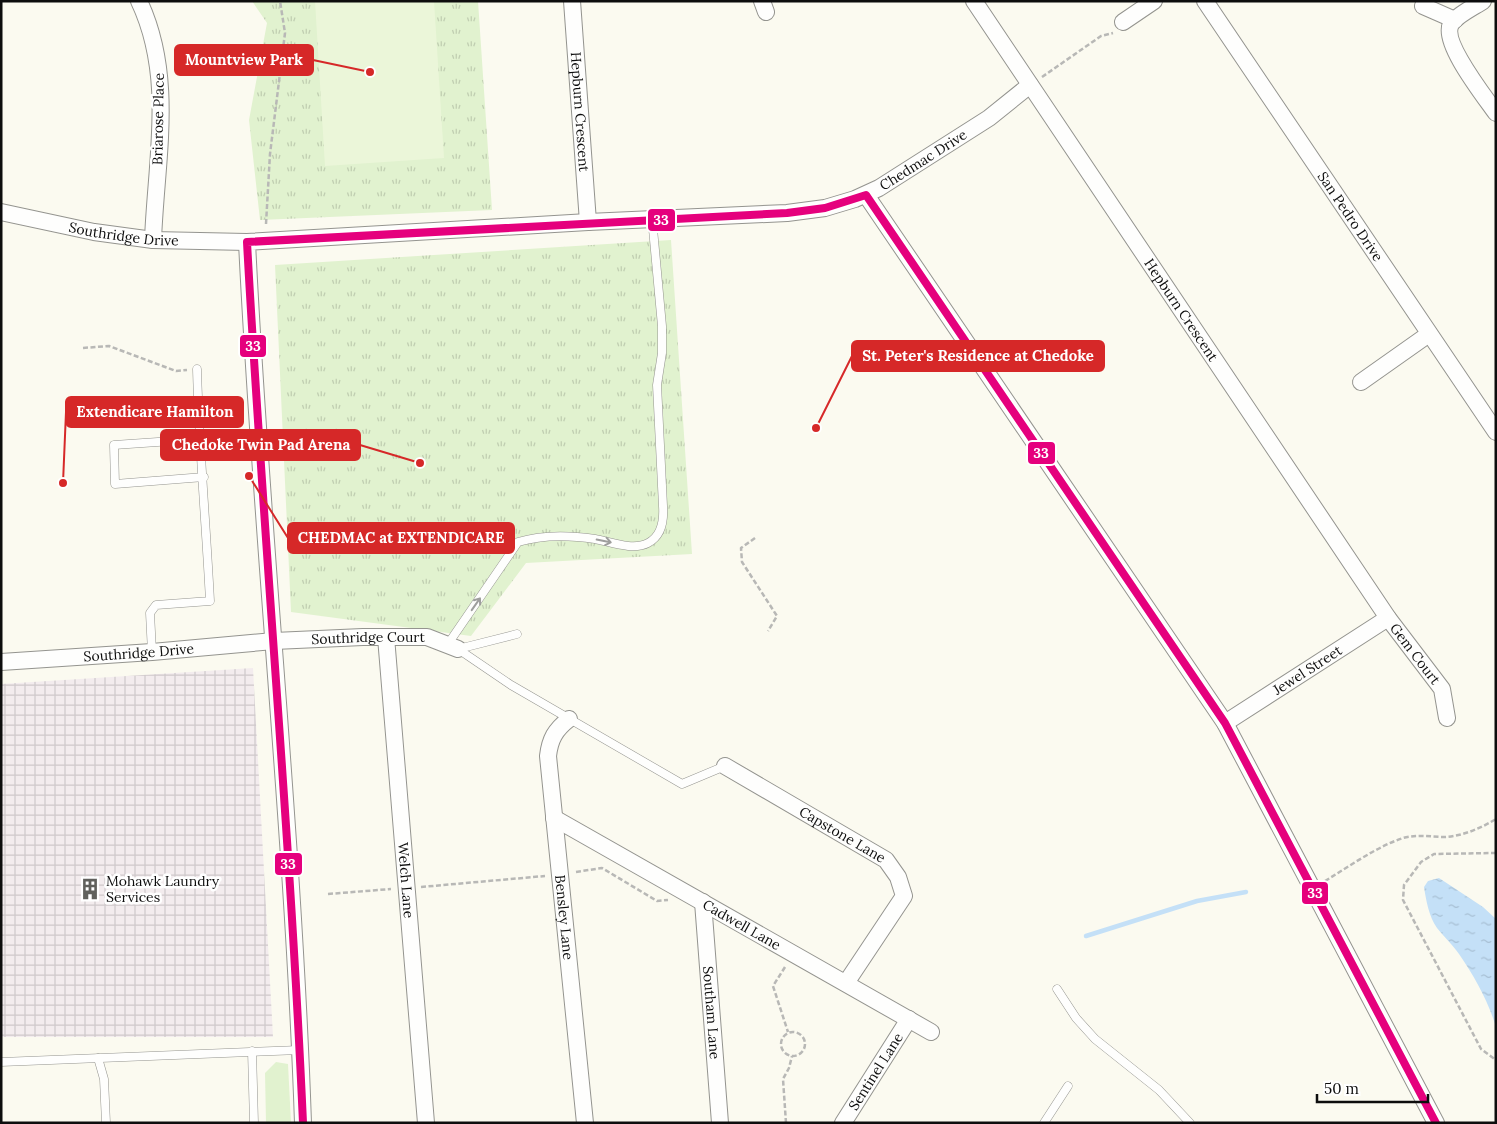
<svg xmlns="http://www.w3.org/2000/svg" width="1497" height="1124" font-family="Lora,serif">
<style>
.industrial{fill:url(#industrial-grid)}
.grass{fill:#e1f2cf}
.park{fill:url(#park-tufts)}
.pitch{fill:#ebf6d9}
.water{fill:url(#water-ripples)}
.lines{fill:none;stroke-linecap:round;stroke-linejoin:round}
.stream{stroke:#c4e0f7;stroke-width:4.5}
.lane-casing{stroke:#94948f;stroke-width:9}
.street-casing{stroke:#94948f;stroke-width:18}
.path{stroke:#b8b8b6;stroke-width:2.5;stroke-dasharray:5 2.5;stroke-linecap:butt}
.lane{stroke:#fefefd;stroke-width:8}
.street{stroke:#fefefd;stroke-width:16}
.bus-1-casing{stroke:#fff;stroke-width:11}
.bus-1{stroke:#e5007d;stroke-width:8}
.oneway{stroke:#9e9e9d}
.labels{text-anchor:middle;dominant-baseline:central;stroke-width:5;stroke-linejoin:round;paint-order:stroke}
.street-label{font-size:14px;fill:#0d0d0d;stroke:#fff}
.poi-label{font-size:14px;fill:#0d0d0d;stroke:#fff;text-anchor:start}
.leader{fill:none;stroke:#d62828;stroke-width:2}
.callout-dot{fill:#d62828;stroke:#fff;stroke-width:2}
.callout{fill:#d62828;stroke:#d62828;stroke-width:2}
.callout-label{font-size:15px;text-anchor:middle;font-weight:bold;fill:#fff}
.line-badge{stroke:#fff;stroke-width:2}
.badge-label{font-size:14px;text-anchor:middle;font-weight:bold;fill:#fff}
</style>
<defs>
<pattern id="industrial-grid" width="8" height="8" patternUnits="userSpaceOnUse" patternTransform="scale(1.25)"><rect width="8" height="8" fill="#f3ecee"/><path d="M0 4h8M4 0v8" fill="none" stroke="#cfc9cb"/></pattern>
<pattern id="park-tufts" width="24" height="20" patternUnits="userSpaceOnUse" patternTransform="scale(1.25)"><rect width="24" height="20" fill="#e1f2cf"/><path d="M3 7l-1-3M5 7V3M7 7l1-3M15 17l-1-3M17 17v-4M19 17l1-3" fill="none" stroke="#c0ceb1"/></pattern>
<pattern id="water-ripples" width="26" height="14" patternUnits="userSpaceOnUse" patternTransform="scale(1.25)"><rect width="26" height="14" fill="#c4e0f7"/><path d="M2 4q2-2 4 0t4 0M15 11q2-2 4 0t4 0" fill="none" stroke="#a7bfd3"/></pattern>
</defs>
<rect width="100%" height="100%" fill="#fbfaf0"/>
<path class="industrial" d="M253,668L273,1037H1V684Z"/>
<path class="grass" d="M276,1062L288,1064L291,1123H266L265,1073Z"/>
<g class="park">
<path d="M252,1H478L492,210L260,220L249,120L267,23Z"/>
<path d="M671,240L692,554L526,563L471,636L291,612L275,265Z"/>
</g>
<path class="pitch" d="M315,1H434L444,158L325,166Z"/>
<path class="water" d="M1439,878L1483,907L1496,919V1027C1488,1001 1475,977 1459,954C1453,945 1444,937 1437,928C1429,917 1426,900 1424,887L1428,881Z"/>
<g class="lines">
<path class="stream" d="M1086,936L1197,901L1246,892"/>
<g class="lane-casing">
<g id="lane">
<path d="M204,477L115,484L114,445L259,435"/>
<path d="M448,644L518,542C544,534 569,535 595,539C611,542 633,551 648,543C662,536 664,521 663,506L657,385L662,353V326L652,218"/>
<path d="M458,649L511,685L682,784L725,766"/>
<path d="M458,649L517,634"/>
<path d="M152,652L150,613L156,605L210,601C206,524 199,447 197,369"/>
<path d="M1057,989L1076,1018L1095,1039L1159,1090L1190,1123"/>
<path d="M252,1051L254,1123"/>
<path d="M98,1058L104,1079L106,1123"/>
<path d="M1,1062L300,1050"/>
<path d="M1044,1123L1068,1086"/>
</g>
</g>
<g class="street-casing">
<g id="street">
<path d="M139,1C175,77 156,159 153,240"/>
<path id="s1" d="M572,1L588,222"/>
<path d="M762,1L766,12"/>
<path id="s2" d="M974,1L1388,618L1442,689L1447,718"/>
<path id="s3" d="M1205,1L1496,432"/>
<path d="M1483,1C1474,7 1457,15 1451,24C1441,42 1485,97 1496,113"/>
<path d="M1423,6L1455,20"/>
<path d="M1123,22L1154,1"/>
<path d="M866,195L1225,723L1436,1123"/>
<path id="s4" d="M1,212L94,232L153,240L247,242"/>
<path d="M1361,382L1429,334"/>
<path id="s5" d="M386,637L426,1123"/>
<path id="s6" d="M1,662L152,652L274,641L363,637H427L458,649"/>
<path id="s7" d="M569,719C555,730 550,739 548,756L585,1123"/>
<path id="s8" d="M1225,723L1388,618"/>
<path id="s9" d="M725,766L886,860L898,877L904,896L846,983"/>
<path id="s10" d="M554,818L931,1032"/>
<path id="s11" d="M703,902L720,1123"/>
<path id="s12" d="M303,1123C293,829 261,536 247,242L588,222L787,213L825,208L855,199L879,188L989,118L1030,85"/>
<path id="s13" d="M843,1123L909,1019"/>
</g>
</g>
<g class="path">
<path d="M1042,77L1101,36L1113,33"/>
<path d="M266,224L270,154L285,33L280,1"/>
<path d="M83,348L109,346L176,371L187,370"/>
<path d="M755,538L741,548L742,562L777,616L768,631"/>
<path d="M1496,853L1434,854L1421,862L1404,885L1403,900L1481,1049L1496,1060"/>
<path d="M576,872L602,868L657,901L668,900"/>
<path d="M1325,881C1350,866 1376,847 1403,838C1418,834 1431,837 1445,837C1463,836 1481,828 1496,819"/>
<path d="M421,887L545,876"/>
<path d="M328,894L391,889"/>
<path d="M785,967L773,986L788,1032"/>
<circle cx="793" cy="1044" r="12"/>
<path d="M786,1123L783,1079L789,1068L792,1056"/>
</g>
<use href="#lane" class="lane"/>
<use href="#street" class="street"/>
<g class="bus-1-casing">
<path id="bus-1" d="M303,1123C290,829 263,536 247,242L787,213L825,208L866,195L1225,723L1436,1123"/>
</g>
<use href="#bus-1" class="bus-1"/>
</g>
<defs><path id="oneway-shaft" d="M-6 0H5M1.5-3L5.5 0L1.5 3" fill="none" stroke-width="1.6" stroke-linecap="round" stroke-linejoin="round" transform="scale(1.25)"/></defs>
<g class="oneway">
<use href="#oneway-shaft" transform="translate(604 541) rotate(11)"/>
<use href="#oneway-shaft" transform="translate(476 604) rotate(-55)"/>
</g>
<defs>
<g id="building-bare" transform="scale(1.725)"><path d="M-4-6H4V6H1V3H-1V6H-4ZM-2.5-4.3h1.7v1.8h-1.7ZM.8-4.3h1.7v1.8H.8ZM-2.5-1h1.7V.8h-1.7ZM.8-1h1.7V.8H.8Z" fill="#60605c" stroke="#fff" stroke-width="2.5" paint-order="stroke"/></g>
</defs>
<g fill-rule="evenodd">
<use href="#building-bare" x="90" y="889"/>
</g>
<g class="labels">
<g class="street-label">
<text stroke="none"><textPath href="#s1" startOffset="111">Hepburn Crescent</textPath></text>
<text transform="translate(158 119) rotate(-89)">Briarose Place</text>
<text stroke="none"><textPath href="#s12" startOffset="1572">Chedmac Drive</textPath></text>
<text stroke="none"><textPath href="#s3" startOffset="260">San Pedro Drive</textPath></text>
<text stroke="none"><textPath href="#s4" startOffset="125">Southridge Drive</textPath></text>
<text stroke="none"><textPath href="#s2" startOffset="372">Hepburn Crescent</textPath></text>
<text stroke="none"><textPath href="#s6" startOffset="368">Southridge Court</textPath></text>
<text stroke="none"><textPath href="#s6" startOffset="138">Southridge Drive</textPath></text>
<text stroke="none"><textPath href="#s2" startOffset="788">Gem Court</textPath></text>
<text stroke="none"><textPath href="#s8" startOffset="98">Jewel Street</textPath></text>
<text stroke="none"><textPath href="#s9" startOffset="136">Capstone Lane</textPath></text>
<text stroke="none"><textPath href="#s5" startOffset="244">Welch Lane</textPath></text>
<text stroke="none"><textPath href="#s7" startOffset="206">Bensley Lane</textPath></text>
<text stroke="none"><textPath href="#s10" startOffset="216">Cadwell Lane</textPath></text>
<text stroke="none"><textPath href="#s11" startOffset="111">Southam Lane</textPath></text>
<text stroke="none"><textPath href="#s13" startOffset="61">Sentinel Lane</textPath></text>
</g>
<g class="poi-label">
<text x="106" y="881">Mohawk Laundry<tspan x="106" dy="16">Services</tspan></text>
</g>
</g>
<path class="leader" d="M370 72L313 60M816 428L852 356M63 483L66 412M420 463L360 445M249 476L288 538"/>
<g class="callout-dot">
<circle cx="370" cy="72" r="5"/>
<circle cx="816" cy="428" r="5"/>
<circle cx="63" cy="483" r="5"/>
<circle cx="420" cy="463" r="5"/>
<circle cx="249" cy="476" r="5"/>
</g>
<g class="callout">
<rect x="175" y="45" width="138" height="30" rx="5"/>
<rect x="852" y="341" width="252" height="30" rx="5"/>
<rect x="66" y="397" width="177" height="30" rx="5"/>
<rect x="161" y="430" width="199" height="30" rx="5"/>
<rect x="288" y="523" width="226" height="30" rx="5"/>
</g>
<g class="callout-label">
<text x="244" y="65">Mountview Park</text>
<text x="978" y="361">St. Peter's Residence at Chedoke</text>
<text x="155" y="417">Extendicare Hamilton</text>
<text x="261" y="450">Chedoke Twin Pad Arena</text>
<text x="401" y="543">CHEDMAC at EXTENDICARE</text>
</g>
<g class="line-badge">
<rect x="647" y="208" width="29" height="24" rx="5" fill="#e5007d"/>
<rect x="239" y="334" width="28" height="24" rx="5" fill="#e5007d"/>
<rect x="1027" y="441" width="29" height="24" rx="5" fill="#e5007d"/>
<rect x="274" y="852" width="29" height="24" rx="5" fill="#e5007d"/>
<rect x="1301" y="881" width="28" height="24" rx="5" fill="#e5007d"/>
</g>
<g class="badge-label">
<text x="661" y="225">33</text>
<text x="253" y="351">33</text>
<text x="1041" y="458">33</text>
<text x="288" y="869">33</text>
<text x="1315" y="898">33</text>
</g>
<rect width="1497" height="1124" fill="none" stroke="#0d0d0d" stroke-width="5"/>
<path d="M1317 1094v8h111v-8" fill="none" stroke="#0d0d0d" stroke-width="2.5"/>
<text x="1324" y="1094" font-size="15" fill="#0d0d0d" stroke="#ffffff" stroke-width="4" paint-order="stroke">50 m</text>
</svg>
